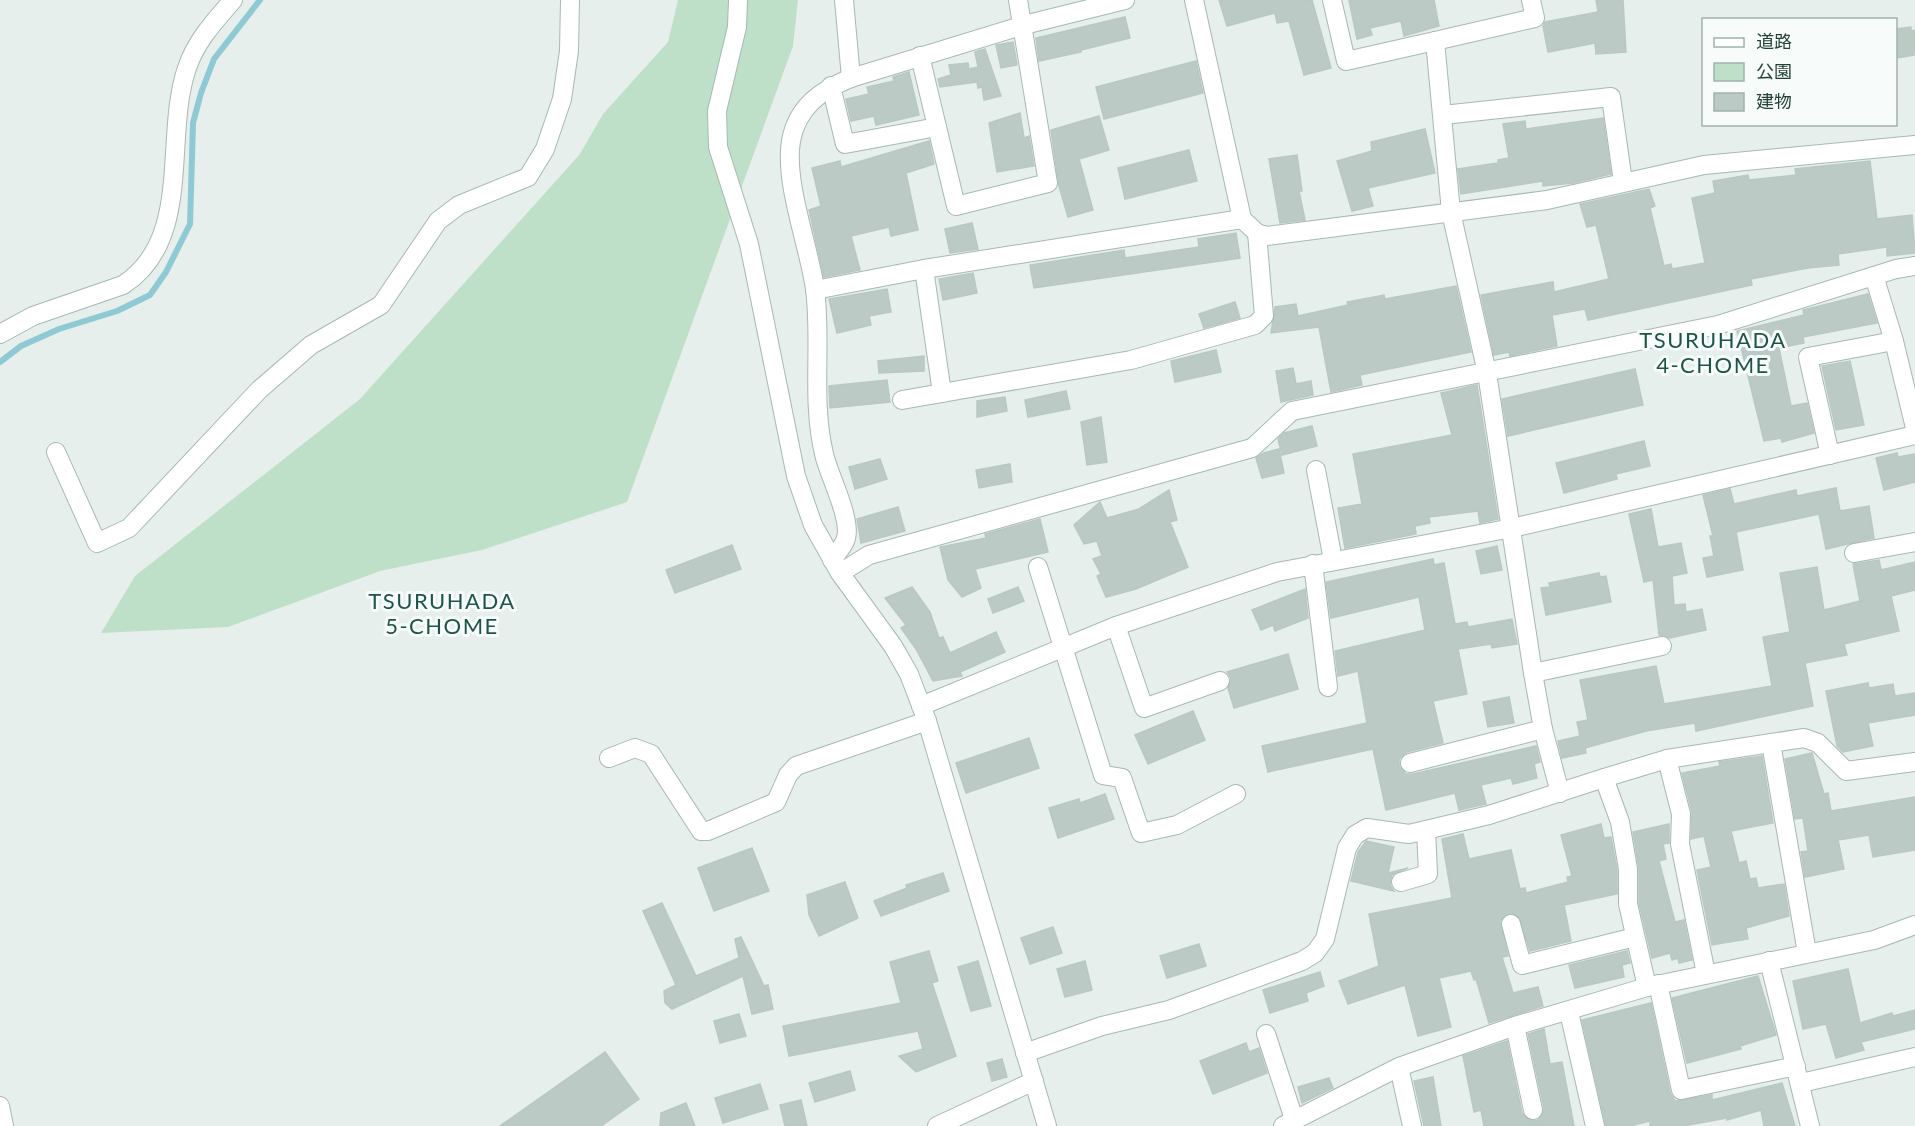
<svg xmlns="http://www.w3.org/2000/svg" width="1915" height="1126" font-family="Lato,'Noto Sans JP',sans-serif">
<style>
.green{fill:#bfe0c8}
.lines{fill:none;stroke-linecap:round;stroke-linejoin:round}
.stream{stroke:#8ec9d4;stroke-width:6}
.building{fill:#bbcac4;stroke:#b8c9c2;stroke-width:1.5}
.minor-casing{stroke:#a8b8b2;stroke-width:20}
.tertiary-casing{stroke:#a8b8b2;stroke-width:20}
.minor{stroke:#fff;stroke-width:18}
.tertiary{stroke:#fff;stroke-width:18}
.labels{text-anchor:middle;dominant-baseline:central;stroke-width:6;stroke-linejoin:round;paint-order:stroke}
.neighbourhood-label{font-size:22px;letter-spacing:1.5px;fill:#1f5548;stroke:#f7fbf9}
</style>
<rect width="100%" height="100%" fill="#e6efeb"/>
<path class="green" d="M678,0H798L793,46L627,502L482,550L380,571L228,627L101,633L135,576L360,399L580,154L603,114L668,42Z"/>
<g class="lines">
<path class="stream" d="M0,362L21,346L59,329L117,311L150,295L166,272L190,224L193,123L201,93L214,59L260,0"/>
</g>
<g class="building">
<path d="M1219,0H1312L1331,68L1304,75L1289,21L1277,23L1275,13L1227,26Z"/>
<path d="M1349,0H1434L1439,26L1404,36L1401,21L1370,28L1372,35L1357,39Z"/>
<path d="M1596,0H1623L1626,52L1596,54L1595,43L1548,52L1543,26L1545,22L1598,12Z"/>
<path d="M1125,17L1130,38L1081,50V52L1039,61L1036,38Z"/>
<path d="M1911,27V31L1915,30L1914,55L1896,58V29Z"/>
<path d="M1013,42L1017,65L1001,68L996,45Z"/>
<path d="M985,49L1001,96L984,100L982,87L978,88L977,82L940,87L938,79L951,75L949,65L968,63L969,69L978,67L975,52Z"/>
<path d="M1196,61L1203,93L1104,119L1096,87Z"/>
<path d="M909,72L919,115L876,125L874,116L851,121L846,99L869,94L867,87L894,81L893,77Z"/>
<path d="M1020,113L1024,138L1029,136L1034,166L997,172L989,123Z"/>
<path d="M1099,116L1109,150L1079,159L1093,210L1068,217L1059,186L1051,130Z"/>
<path d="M1603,118L1611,174L1573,183L1543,186V181L1461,194L1458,169L1498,163V160L1509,158L1503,124L1525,121L1526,129Z"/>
<path d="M1425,129L1435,173L1368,188L1373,206L1352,211L1337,161L1372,151L1371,142Z"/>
<path d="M929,141L934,164L906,173L918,230L891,236L889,227L851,236L860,270L824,277L809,210L821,206L812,168L840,161L841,167Z"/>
<path d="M1189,150L1197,181L1125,199L1118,168Z"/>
<path d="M1297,155L1302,191H1299L1305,220L1280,223L1269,159Z"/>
<path d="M1870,161L1877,219L1912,215L1915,253L1887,256V247L1838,254L1839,265L1808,268L1751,279L1752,285L1588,320L1585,309L1552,315L1557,346L1510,356L1509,352L1494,355L1481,295L1553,282L1554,292L1609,279L1596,225L1587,227L1580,204L1649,189L1655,206L1650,208L1664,266L1671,264L1672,269L1705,263L1692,198L1715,193L1713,181L1748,175L1749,180L1796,175L1795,169Z"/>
<path d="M972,223L978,249L950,253L945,229Z"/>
<path d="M1236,233L1240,258L1034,288L1030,265L1124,250L1125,258L1199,247L1198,239Z"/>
<path d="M973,273L977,293L943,300L939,279Z"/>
<path d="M1456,286L1471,352L1360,375L1362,385L1331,392L1319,327L1271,333L1275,307L1296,304L1298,316L1348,305L1347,302L1384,295L1385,299Z"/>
<path d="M887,289L891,312L869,316L871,325L837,333L829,299Z"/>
<path d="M1868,294L1877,323L1803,337L1804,343L1779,348L1791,406L1807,403L1814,433L1782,442L1781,438L1764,441L1737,331L1804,315L1803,310Z"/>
<path d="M1235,302L1240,318L1204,328L1199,314Z"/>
<path d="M1216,350L1221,372L1175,382L1171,361Z"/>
<path d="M924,356V371L879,373L878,361Z"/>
<path d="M1850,361L1864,425L1836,430L1822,366Z"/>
<path d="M1293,368L1296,384L1311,381L1313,395L1281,402L1276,371Z"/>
<path d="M1635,369L1643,405L1508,436L1502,399Z"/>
<path d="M887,380L890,402L830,408L829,386Z"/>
<path d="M1477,385L1498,519L1480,523L1478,511L1429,517L1430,523L1415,526L1416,534L1345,548L1338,508L1362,504L1353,454L1452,435L1441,393Z"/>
<path d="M1066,391L1070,409L1028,417L1025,400Z"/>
<path d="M1005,397L1007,411L977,417V401Z"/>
<path d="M1101,417L1107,462L1087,465L1081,422Z"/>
<path d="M1312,426L1317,446L1282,455L1278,439L1284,433Z"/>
<path d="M1644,441L1650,466L1616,474L1617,479L1564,493L1556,463Z"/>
<path d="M1279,449L1284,473L1262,478L1256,458L1264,453Z"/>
<path d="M1897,453L1898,457L1915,454V482L1884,490L1876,458Z"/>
<path d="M880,459L887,479L855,489L849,467Z"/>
<path d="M1010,464L1012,482L979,488L976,470Z"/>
<path d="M1836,488L1840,511L1869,506L1874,538L1826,549L1819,514L1736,532L1743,570L1707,577L1703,558L1714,556L1710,536H1713L1703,495L1730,489L1734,504L1796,490L1797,496Z"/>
<path d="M1169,490L1177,520L1170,522L1188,567L1136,589L1106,597L1097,576L1101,574L1093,559L1102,556L1097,541L1084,544L1074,525L1100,502L1107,518L1139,509Z"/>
<path d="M898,507L905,531L861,543L857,519Z"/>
<path d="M1651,509L1658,547L1681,543L1687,573L1672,576L1674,605L1685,604L1686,612L1702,609L1706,630L1670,638L1659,635L1653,580L1644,582L1629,514Z"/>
<path d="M1040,519L1048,552L975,569L981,588L962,597L948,580L940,547L986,538L985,534Z"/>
<path d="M732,545L741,569L675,593L666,570Z"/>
<path d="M1497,546L1502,570L1481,574L1476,551Z"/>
<path d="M1433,559L1434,565L1444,563L1455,624L1467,622L1468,627L1512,619L1517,644L1492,648L1491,644L1458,649L1467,694L1433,701L1443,743L1407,752L1399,759V766L1406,774H1413L1536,746L1540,762L1534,764L1537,778L1513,784L1511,778L1481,785L1486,804L1459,810L1455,793L1386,810L1373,749L1268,772L1262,746L1367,723L1358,671L1338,676L1335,651L1425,630L1419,597L1331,618L1326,582Z"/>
<path d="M1879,560L1881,570L1915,562V590L1891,596L1899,631L1844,644L1847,655L1805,663L1813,706L1696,731L1695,723L1646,731L1585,748L1586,753L1562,758L1558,741L1580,736L1577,722L1588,720L1580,680L1656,666L1664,704L1772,686L1763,637L1790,632L1780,573L1817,567L1824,610L1860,601L1853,564Z"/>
<path d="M1599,573L1600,577L1606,576L1611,602L1546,615L1541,588L1550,587L1549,583Z"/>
<path d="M912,587L930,612L939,638L943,637L950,653L996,632L1005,652L960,672L962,676L933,681L916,649L901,628L906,625L885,598Z"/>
<path d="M1018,587L1024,601L993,613L988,599Z"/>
<path d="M1305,589L1308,618L1275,631L1273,625L1261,630L1252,610Z"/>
<path d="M1288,654L1298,689L1234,708L1228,688L1231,678L1227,672Z"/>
<path d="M1868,683L1869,688L1893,684L1895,696L1915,693V715L1868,723L1873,746L1843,752L1837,746L1826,691Z"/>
<path d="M1509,697L1514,723L1488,727L1483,702Z"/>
<path d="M1193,711L1205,740L1148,764L1135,735Z"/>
<path d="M1029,738L1039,768L966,793L956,763Z"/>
<path d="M1812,753L1824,794L1828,793L1831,811L1915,797V850L1873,857L1869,835L1838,840L1844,869L1805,877L1801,852L1808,851L1803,818L1795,819L1785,759Z"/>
<path d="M1762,756L1773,823L1731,831L1739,863L1746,861L1750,879L1756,878L1758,888L1784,884L1789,916L1746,928L1748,939L1712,945L1697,870L1711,867L1704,836L1691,839L1692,812L1682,773L1720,766L1719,762Z"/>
<path d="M1105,794L1114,819L1058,838L1049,808L1079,799L1080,803Z"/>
<path d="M1601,824L1604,838L1611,837L1617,870V894L1564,905L1571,941L1530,951L1519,917L1509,913L1500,921L1508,956L1502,957L1513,993L1538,987L1543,1006L1489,1023L1476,979L1474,980L1471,971L1439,978L1451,1027L1418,1036L1405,985L1348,1004L1339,981L1379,966L1369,914L1452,898L1442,839L1463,834L1469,859L1511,850L1520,889L1525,888L1526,893L1568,882L1567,877L1572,876L1561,835Z"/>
<path d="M1669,824V843L1663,844L1666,859L1659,861L1675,922L1684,920L1692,960L1679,963L1678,958L1672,960L1670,953L1652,958L1639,903V869L1633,832Z"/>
<path d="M1366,841L1394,847L1388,873L1408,868L1392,875L1390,885L1394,891L1351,881L1358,852Z"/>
<path d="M752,848L769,891L714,911L698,868Z"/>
<path d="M943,873L949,891L881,916L874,901L907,888L906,885Z"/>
<path d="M845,882L858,918L819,936L809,915L807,895Z"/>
<path d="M662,903L696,976L739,958L735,939L741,937L764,986L768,985L773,1009L752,1014L743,976L672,1009L665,1003L664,991L676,985L643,911Z"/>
<path d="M1053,927L1062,953L1030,964L1021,938Z"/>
<path d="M1199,944L1206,966L1167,978L1160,956Z"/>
<path d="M929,951L938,981L932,983L956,1056L916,1072L899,1056L923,1049L918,1031L789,1056L783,1026L901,1003L890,962Z"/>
<path d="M1627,951L1630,963L1622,965L1624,977L1575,988L1569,965Z"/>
<path d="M978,961L991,1006L971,1011L958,967Z"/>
<path d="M1085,961L1092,990L1065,997L1057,969Z"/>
<path d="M1848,969L1860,1023L1892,1013L1893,1016L1915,1010V1029L1861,1042L1864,1050L1836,1058L1826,1024L1803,1029L1793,981Z"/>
<path d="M1320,972L1324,986L1306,993L1308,1001L1270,1013L1263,990Z"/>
<path d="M1758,976L1776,1035L1740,1046L1741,1049L1687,1063L1672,998Z"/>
<path d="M1651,1003L1670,1092L1675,1101L1712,1095V1100L1782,1083L1795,1126H1764L1761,1110L1727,1120V1118L1683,1126H1650V1121L1630,1126H1606L1582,1020Z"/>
<path d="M739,1014L746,1036L720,1043L714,1021Z"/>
<path d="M1544,1029L1550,1064L1562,1062L1574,1126H1484L1481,1110L1474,1112L1463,1056L1507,1041L1522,1113L1529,1120L1536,1121L1543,1114L1544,1108L1528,1034Z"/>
<path d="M1246,1043L1249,1052L1259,1048L1267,1073L1213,1094L1200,1061Z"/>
<path d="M605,1052L639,1099L601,1126H500Z"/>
<path d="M1002,1059L1007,1077L992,1081L987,1063Z"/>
<path d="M850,1071L855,1090L815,1102L809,1083Z"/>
<path d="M1433,1077L1441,1126H1424L1414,1081Z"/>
<path d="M1329,1078L1333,1088L1302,1103L1298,1087Z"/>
<path d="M760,1084L768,1109L723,1123L715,1098Z"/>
<path d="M801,1100L807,1126H785L780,1105Z"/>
<path d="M686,1103L695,1126H660L661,1113Z"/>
</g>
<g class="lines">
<g class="minor-casing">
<g id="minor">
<path d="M844,0L851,78"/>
<path d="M1194,0L1242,219L1257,233L1267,236L1547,200L1704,165L1915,145"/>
<path d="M1332,0L1346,61L1435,41"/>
<path d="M1531,0L1535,18L1435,41L1451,212L1487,373L1533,673L1543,729L1560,793"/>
<path d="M831,86L845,144L937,127L920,56"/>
<path d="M1443,115L1611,97L1623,182"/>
<path d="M937,127L956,206L1048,183L1018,0"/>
<path d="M1874,276L1894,341L1915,428"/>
<path d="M815,290L924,269L1242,219"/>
<path d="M0,334L33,316L123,285C194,239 163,137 187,68C196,41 214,22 233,0"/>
<path d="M942,393L1131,360L1255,325L1264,316L1257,233"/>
<path d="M902,400L942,393L924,269"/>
<path d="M56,452L97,543L129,528L259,390L311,345L381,305L438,221L459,205L528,177L545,149L562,99L569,51L570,0"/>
<path d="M1830,455L1808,357L1894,341"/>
<path d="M1316,470L1333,560"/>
<path d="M1854,553L1915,542"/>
<path d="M1313,564L1328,687"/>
<path d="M1038,567L1103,775L1122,778L1141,833L1177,825L1236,794"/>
<path d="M840,573L869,555L1252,448L1292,411L1718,325L1896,269L1915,266"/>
<path d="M1116,626L1144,708L1220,681"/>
<path d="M1533,673L1662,646"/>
<path d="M921,706L1116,626L1277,572L1512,528L1915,435"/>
<path d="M1771,743L1807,953"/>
<path d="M609,758L635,748L651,754L701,831H708L776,802L788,775L796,766L927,721"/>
<path d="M1667,759L1681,814L1680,844L1706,974"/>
<path d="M1410,763L1543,729"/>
<path d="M1604,778L1667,759L1804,738L1818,743L1846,771L1915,762"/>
<path d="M1401,882L1428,874L1426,830"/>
<path d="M1511,924L1522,965L1635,937"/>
<path d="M1769,961L1810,1126"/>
<path d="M1658,984L1681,1090L1796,1066"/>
<path d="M1569,1012L1595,1126"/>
<path d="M1515,1026L1533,1110"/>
<path d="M1266,1034L1294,1119"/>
<path d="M1025,1053L1102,1026L1169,1010L1302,961L1315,953L1325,939L1347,848L1355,835L1367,828L1409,834L1489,815L1604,778L1620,822L1628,869V904L1647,987"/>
<path d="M1399,1067L1412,1126"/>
<path d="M1801,1083L1915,1057"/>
<path d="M0,1106L4,1126"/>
<path d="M1283,1126L1399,1067L1515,1026L1647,987L1874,940L1915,925"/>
</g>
</g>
<g class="tertiary-casing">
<g id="tertiary">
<path d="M738,0L737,27L717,111L718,147L749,244L796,476L813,525L840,573L893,646L909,674L927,721L1047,1126"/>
<path d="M832,560C836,554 842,548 845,541C854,522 828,474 824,454C811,399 822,344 815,289C809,246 784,183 791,141C797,107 821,90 851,78L1024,25L1125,0"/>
<path d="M937,1126L1034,1081"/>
</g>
</g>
<use href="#minor" class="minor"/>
<use href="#tertiary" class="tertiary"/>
</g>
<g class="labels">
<g class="neighbourhood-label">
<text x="1713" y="339">TSURUHADA<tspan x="1713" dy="25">4-CHOME</tspan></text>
<text x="442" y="600">TSURUHADA<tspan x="442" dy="25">5-CHOME</tspan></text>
</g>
</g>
<rect x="1702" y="18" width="195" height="108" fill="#f7fbf9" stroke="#a3b1ad" stroke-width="1.5"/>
<rect x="1714" y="38" width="30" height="9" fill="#ffffff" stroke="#a3b1ad" stroke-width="1.5"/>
<text x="1756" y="48" font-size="18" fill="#24423a">道路</text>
<rect x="1714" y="63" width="30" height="18" fill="#bfe0c8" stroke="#a3b1ad" stroke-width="1.5"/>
<text x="1756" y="78" font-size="18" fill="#24423a">公園</text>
<rect x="1714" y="93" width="30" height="18" fill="#bbcac4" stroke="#a3b1ad" stroke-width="1.5"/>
<text x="1756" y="108" font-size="18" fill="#24423a">建物</text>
</svg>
